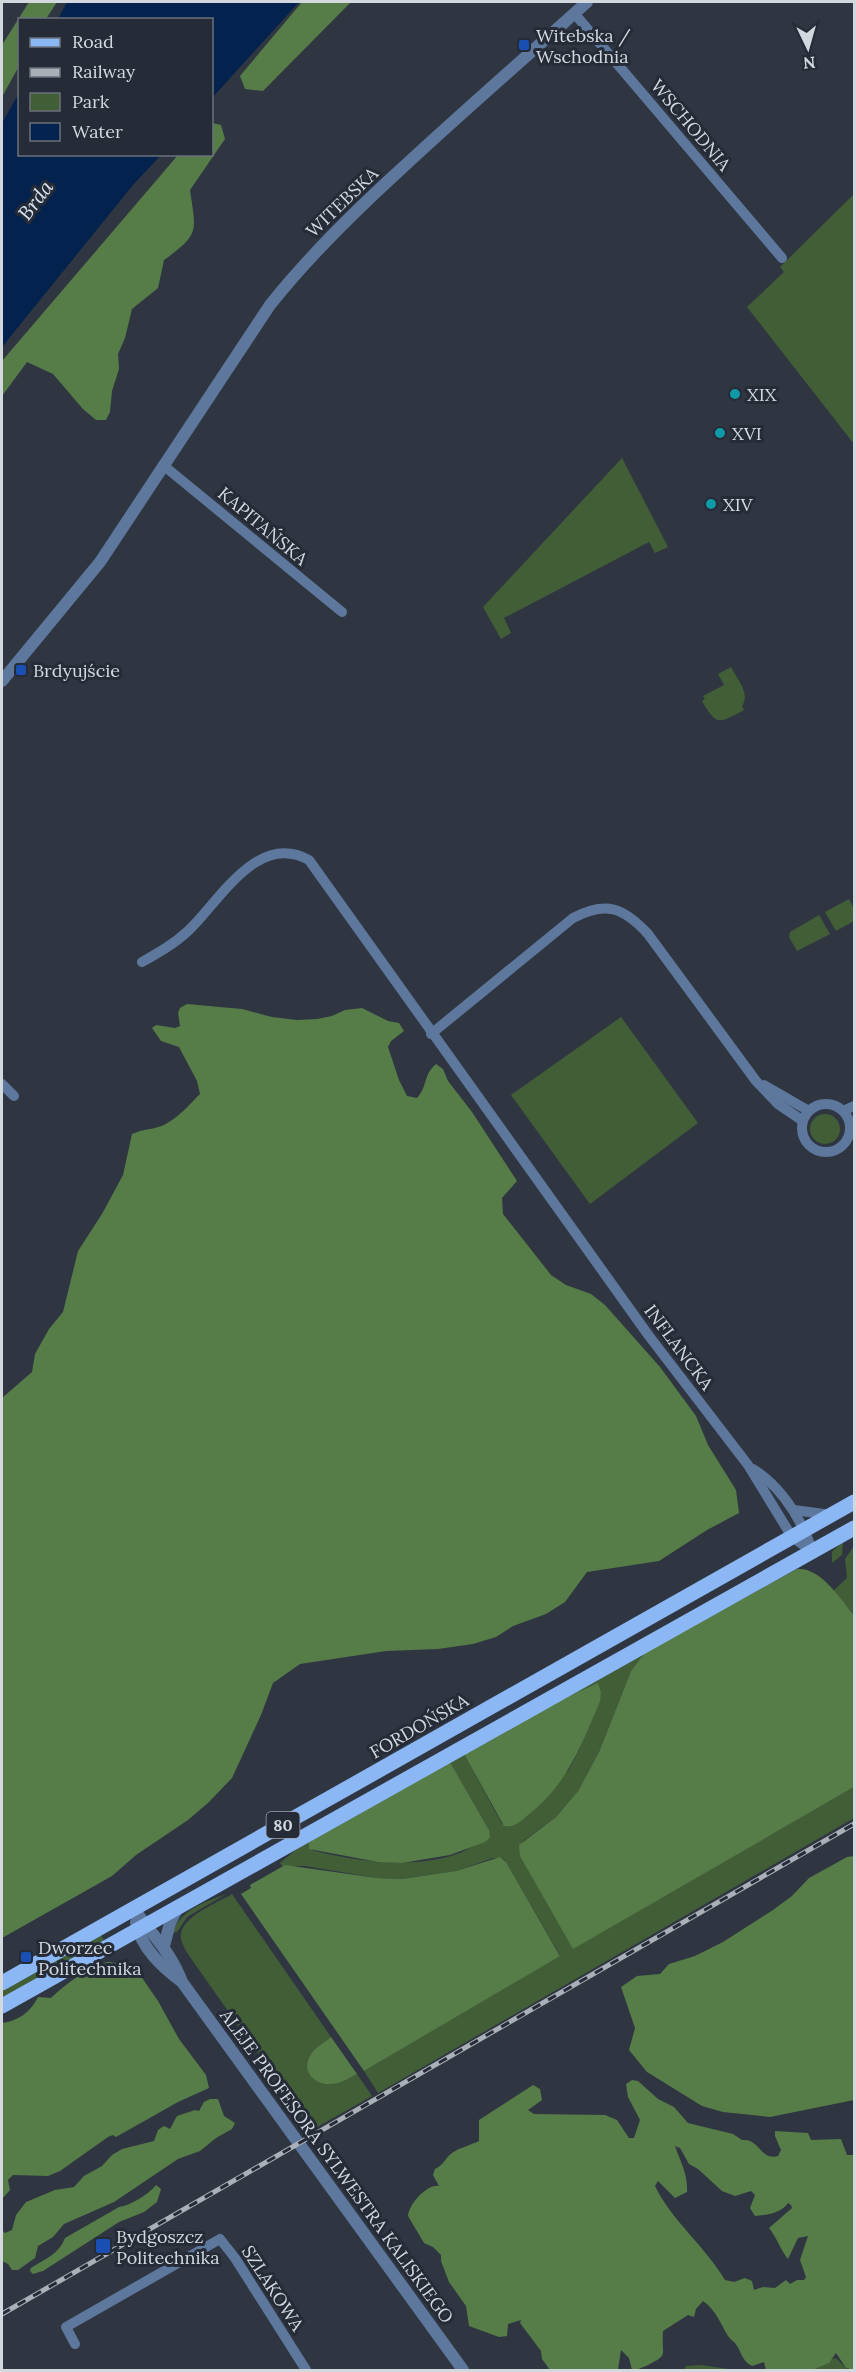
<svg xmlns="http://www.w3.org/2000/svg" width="856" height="2372" font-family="Lora,serif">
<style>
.green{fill:#415e37}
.forest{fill:#567c48;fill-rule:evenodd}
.water{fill:#03224d}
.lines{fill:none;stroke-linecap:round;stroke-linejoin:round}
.minor{stroke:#5d779d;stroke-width:10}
.tertiary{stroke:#5d779d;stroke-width:12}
.primary{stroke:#8bb7f5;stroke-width:15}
.rail-casing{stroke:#aab0b8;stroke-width:5}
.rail{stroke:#252c38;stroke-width:3;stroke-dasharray:9;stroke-linecap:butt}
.transit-dot{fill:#1a4fb4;stroke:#252c38;stroke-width:2}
.culture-dot{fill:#0f9aa8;stroke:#252c38;stroke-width:2}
.labels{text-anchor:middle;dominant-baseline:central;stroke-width:6;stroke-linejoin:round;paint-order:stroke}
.shield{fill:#252c38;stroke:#9fa4ad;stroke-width:1.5}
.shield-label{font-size:16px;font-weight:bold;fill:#d3d8df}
.poi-label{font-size:18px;fill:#d3d8df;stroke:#252c38;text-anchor:start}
.street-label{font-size:18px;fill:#d3d8df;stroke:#252c38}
.water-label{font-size:20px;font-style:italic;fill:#d9e3f2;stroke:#252c38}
</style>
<rect width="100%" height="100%" fill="#2f3642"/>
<g class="green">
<path d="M854,194V444L747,307L784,272L780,267Z"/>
<path d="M622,458L668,547L655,553L649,542L504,618L511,633L501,639L483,607Z"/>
<path d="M731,667C737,679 751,694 742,706L744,710C719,723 717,727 702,701L705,699L703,696L724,685L718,674Z"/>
<path d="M849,899L854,909V921L836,931L825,912Z"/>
<path d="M819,915L830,934L797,951L789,937L790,932Z"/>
<path d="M621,1017L698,1123L590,1204L511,1095Z"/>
<circle cx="825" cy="1129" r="15"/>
<path d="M843,1541L842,1555L832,1563V1552Z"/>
<path d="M854,1546V1615L833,1591L847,1578L845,1559Z"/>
<path d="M646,1651L631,1671L599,1752L578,1791L556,1817L522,1842L573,1948L854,1787V1818L378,2093L364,2071L560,1955L504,1859L493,1858L456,1871L402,1879L377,1878L305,1866H282L280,1863L298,1848L340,1825L312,1850C355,1862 427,1871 468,1849C476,1845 483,1836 489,1830L450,1762L464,1754L502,1824L568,1771L579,1750L601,1694L556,1702Z"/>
<path d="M226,1894L187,1917L177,1932L172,1933C182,1909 203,1903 226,1894Z"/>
<path d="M232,1894L331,2037L314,2051L340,2082L357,2074L372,2096L312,2130L192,1960C188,1954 183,1947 181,1939C177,1918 217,1903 232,1894Z"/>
<path d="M101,1935L105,1942L2,1999V1991Z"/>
<path d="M836,2358L848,2370H789Z"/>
<path d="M701,2365L735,2370H684L686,2366Z"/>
</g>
<g class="forest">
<path d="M29,2H57L46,19L20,20L19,66L2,97V45Z"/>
<path d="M302,2H351L263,91L245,89L240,76Z"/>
<path d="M212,123L221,125L225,139L190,190C196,232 200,234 164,260L158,288L132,309L125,338L118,354L119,369L112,391L110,412L106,420H96L83,409L53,374L27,362L2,396V361L178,155L212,154Z"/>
<path d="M187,1004L242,1009L272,1017L297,1020L317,1019L332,1016L345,1010L362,1008L388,1021L399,1023L404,1031L391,1041L388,1047L399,1080L407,1096L417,1098C428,1086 423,1075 436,1064L443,1069L448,1081L472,1112L517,1181L502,1198L503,1214L551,1275L566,1285L591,1294L605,1305L660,1367L696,1416L708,1445L736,1490L739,1513L707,1530L659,1561L587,1572L565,1602L546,1614L513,1626L496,1637L473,1644L438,1649L386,1651L300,1664L273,1683L261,1715L232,1778L208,1803L188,1820L136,1855L112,1876L2,1938V1398L32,1372L35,1354L49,1329L63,1312L78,1251L102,1214L123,1175L132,1134C141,1130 146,1130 155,1128C173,1124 188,1106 200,1094L197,1081L179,1047L161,1041L152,1028L156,1025L175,1028L180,1026L178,1013L180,1008Z"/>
<path d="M797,1569C821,1567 840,1599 854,1615V1787L573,1949L520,1856L519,1845L556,1817L578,1791L599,1752L631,1671L646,1651Z"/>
<path d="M598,1683L601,1693L600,1701C582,1744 567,1785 528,1815C521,1821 514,1828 504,1826L464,1754L556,1702Z"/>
<path d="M450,1762L489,1830L490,1837L485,1842L450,1855L402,1863L378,1862L309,1849V1843L311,1841Z"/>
<path d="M854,1856V2100L770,2117L723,2112L702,2106L647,2072L629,2050L635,2028L621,1987L637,1976L660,1974L669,1964L695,1956L723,1942L773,1910L792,1896L809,1878L847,1857Z"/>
<path d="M500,1857L506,1862L560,1956L364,2071L241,1894L251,1888L250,1885L285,1865L377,1878L402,1879L456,1871Z"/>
<path d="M108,1962L125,1964L138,1972L158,2001L179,2039L206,2075L209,2088L178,2102L116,2137L113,2135L108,2137L60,2171L48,2176L13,2175L8,2180L10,2190L2,2199V2023C18,2021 31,2012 38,1997L51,1998C65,1985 90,1965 108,1962Z"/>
<path d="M331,2037L357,2074C349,2078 340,2084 330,2084C315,2085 301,2071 310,2056C314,2048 324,2043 331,2037Z"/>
<path d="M632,2080L638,2081L658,2099L674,2107L688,2123L733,2134L742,2140C760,2138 760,2161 778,2156L781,2150L775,2136V2131L808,2133L811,2140L841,2139L847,2155H854V2370L846,2368L836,2353L829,2363L812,2370H766L764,2362L752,2366C741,2360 742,2352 735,2343C733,2341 730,2339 728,2336C720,2323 716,2310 703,2301L696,2309L694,2317L688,2315L663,2331C661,2357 670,2354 646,2366C640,2368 638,2370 632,2370L629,2358L621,2350L618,2370H550L542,2359L541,2351L520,2323L521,2320L508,2324L507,2336L499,2337L469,2326L466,2306L449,2282L441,2261V2255L433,2247L424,2243L408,2216C409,2204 427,2184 439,2186L433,2175L435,2169C444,2165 445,2158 452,2153C459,2148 471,2145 479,2141V2120L533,2085L540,2089L542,2100L528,2110L534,2114L605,2115L617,2120L629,2138H634L640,2120L628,2097L626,2084ZM675,2146L680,2148L689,2164L698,2169L722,2191L735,2196L751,2191L755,2195L750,2208L755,2216C766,2215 782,2213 788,2203L791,2205L792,2208L769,2228C777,2238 780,2249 788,2259L798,2238L808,2236L800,2260L806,2277L804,2280H797L790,2284L786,2280L775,2288L763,2287L754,2290L752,2281L745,2278L734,2282L725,2280C705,2246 672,2221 655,2186L658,2181L675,2198L687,2192C688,2174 680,2161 675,2146Z"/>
<path d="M210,2099H218L224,2116L235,2123L232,2129L216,2138L200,2151L178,2159L114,2202L64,2224L53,2237L38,2246L35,2258L18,2270H12L8,2264L2,2261V2230L5,2233L12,2230L16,2215L26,2202L55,2190L74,2187L84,2176L102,2166L112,2155L122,2149L154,2141L158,2130L164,2126L170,2129L177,2116L195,2110L199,2111L204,2102Z"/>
<path d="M156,2185L161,2189L157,2202L144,2212L119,2222L43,2271L33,2274L30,2271L31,2268C45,2259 59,2254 65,2238L119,2207C131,2205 148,2195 156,2185Z"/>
</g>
<g class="water">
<path d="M67,2H299L212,98V20L58,19Z"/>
<path d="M19,93L20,154L161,155L133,185L2,347V123Z"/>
</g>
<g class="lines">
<g class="minor">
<path d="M574,13L782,258"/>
<path d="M163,465L342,612"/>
<path d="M142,962C158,953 174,944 188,931C219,902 257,831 309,860L649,1336L748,1465L792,1537L813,1552"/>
<path d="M431,1034L573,918C606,901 623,907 648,934L756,1081L778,1104L803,1121"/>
<path d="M2,1084L14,1096"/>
<path d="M764,1085L809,1111"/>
<circle cx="826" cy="1128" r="24"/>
<path d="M843,1111L854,1106"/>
<path d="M753,1469C783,1488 801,1519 813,1552"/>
<path d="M794,1510L831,1515"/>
<path d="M75,2344L66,2327L220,2239L235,2258L306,2370"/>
</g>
<g class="tertiary">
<path d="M2,681L100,562L270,305C309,256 354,212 400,170C461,113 525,58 587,2"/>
<path d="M134,1909C152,1935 171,1952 182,1982L463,2370"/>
<path d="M136,1922C141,1948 162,1967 182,1982"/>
<path d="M164,1946L170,1923L177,1909"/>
</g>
<g class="primary">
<path d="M2,1983L854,1502"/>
<path d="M2,2006L854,1528"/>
</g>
<g class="rail-casing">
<path id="rail" d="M2,2314L854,1824"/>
</g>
<use href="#rail" class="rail"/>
</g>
<g class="transit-dot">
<rect x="518" y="39" width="12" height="12" rx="3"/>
<rect x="15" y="664" width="12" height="12" rx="3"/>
<rect x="20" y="1951" width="12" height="12" rx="3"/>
<rect x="95" y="2238" width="16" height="16" rx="3"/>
</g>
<g class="culture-dot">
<circle cx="735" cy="394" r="6"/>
<circle cx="720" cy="433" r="6"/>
<circle cx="711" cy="504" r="6"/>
</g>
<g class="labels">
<rect class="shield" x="266.5" y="1812" width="33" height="26" rx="4.5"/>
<g class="shield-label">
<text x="283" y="1825">80</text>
</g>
<g class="poi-label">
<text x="536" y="35">Witebska /<tspan x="536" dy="21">Wschodnia</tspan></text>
<text x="747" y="394">XIX</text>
<text x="732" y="433">XVI</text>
<text x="723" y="504">XIV</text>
<text x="33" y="670">Brdyujście</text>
<text x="38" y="1947">Dworzec<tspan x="38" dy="21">Politechnika</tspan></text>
<text x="116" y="2236">Bydgoszcz<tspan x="116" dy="21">Politechnika</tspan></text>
</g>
<g class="street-label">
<text transform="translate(691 125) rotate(50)">WSCHODNIA</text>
<text transform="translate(342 202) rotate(-44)">WITEBSKA</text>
<text transform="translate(263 526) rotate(40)">KAPITAŃSKA</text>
<text transform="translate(679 1347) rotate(53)">INFLANCKA</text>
<text transform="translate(419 1726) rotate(-30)">FORDOŃSKA</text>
<text transform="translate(337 2166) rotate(54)">ALEJE PROFESORA SYLWESTRA KALISKIEGO</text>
<text transform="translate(273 2288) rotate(57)">SZLAKOWA</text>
</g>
<g class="water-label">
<text transform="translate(35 200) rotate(-53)">Brda</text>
</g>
</g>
<rect width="856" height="2372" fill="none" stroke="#d3d8df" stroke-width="6"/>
<rect x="18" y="18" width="195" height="138" fill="#252c38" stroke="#6b717b" stroke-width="1.5"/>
<rect x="30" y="38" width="30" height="9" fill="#8bb7f5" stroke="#6b717b" stroke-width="1.5"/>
<text x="72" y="48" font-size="18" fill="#d3d8df">Road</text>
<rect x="30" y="68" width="30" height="9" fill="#aab0b8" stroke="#6b717b" stroke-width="1.5"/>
<text x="72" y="78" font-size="18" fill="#d3d8df">Railway</text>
<rect x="30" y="93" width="30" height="18" fill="#415e37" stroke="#6b717b" stroke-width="1.5"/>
<text x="72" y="108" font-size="18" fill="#d3d8df">Park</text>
<rect x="30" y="123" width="30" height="18" fill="#03224d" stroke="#6b717b" stroke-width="1.5"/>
<text x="72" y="138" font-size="18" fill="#d3d8df">Water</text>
<g transform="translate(808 48) rotate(175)" stroke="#252c38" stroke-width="4.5" paint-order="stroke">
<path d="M0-4.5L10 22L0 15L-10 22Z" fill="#d3d8df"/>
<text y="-9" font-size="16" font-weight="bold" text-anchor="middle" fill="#d3d8df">N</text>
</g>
</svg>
